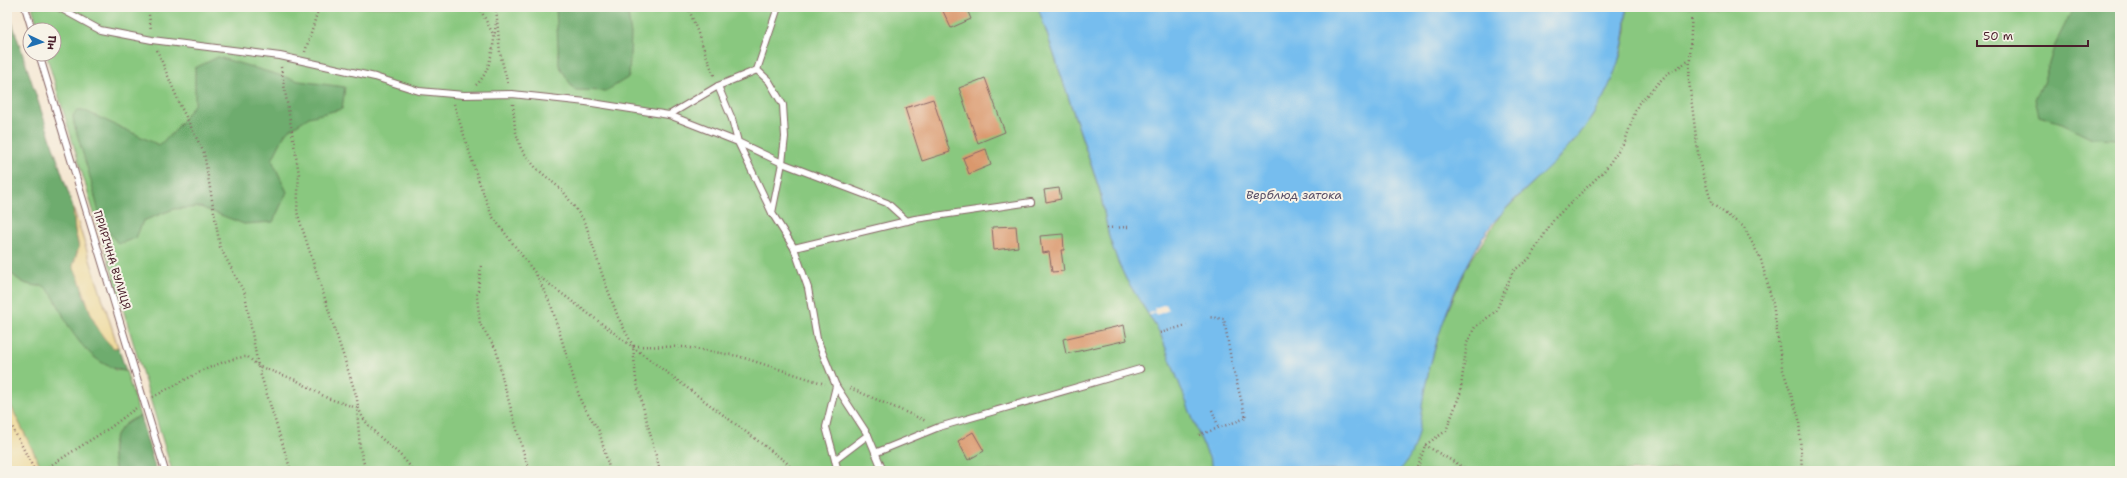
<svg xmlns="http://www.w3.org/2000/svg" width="2127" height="478" font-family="'Shantell Sans',sans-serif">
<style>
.green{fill:#89c87f;stroke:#6a7455}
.forest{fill:#6eac6e;stroke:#5c664c}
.sand{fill:#eeda9e;stroke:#9c7c64}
.water{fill:#76bdee;stroke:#606e8c}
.pier{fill:#f5e7d2}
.building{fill:#da986d}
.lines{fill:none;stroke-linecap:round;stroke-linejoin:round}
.service-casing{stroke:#866565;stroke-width:8}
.path{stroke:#866565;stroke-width:2.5;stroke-dasharray:1 3;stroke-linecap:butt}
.service{stroke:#fff;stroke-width:6}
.labels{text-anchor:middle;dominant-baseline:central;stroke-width:4;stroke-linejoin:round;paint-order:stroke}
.street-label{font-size:11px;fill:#4a1f2b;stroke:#f7f3e8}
.water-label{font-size:12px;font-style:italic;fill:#574e66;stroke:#f7f3e8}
</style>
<rect width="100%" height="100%" fill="#f7f3e8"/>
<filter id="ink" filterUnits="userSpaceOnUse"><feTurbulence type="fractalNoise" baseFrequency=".025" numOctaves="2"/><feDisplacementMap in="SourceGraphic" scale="8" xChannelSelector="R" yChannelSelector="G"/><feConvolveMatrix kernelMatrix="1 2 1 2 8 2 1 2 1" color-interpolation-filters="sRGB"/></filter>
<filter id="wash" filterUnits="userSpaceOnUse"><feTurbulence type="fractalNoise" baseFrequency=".012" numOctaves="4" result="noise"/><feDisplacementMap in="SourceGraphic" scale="16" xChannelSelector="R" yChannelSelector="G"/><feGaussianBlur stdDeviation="0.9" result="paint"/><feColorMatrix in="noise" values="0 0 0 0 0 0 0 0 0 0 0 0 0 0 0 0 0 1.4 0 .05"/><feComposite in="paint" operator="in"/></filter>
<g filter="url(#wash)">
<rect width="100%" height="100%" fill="#f5e7d2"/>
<g class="green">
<path d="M32,7H1038L1100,192L1109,237L1118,262L1126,279L1160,333L1199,435L1215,471H172L46,54H54V30H39Z"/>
<path d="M1626,7H2120V471H1399L1415,444L1425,384L1442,324L1467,266L1501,214L1573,143L1592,117L1605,94L1621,54L1626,30Z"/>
<path d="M7,269C20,282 25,286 44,286L53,294L71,330L115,370L126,371L140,416C112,428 109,444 116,471H43L7,398Z"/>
</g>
<g class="forest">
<path d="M7,7L73,207L75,230L79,247L73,266L82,283L83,295L114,348L118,347L126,371C101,368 84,350 71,330C61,315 58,298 44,286C25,286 20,282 7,269Z"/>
<path d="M556,7H627L631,35L629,77L606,91L574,90L559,65Z"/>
<path d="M2074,7H2120V139L2092,138L2062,123L2039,116L2035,99L2043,83L2055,44Z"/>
<path d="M218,57L299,81L345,87L342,109L309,117L286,132L272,160L287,192L273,222L244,224L200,207L174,209L143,221L136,238L118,244L101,221L90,177L74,124L73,116L77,110H83L159,145L175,131L195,103V68Z"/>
<path d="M140,416L156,471H116C109,444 112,428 140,416Z"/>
</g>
<g class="sand">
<path d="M73,207L118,347L114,348C88,326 88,294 73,266L79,247L75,230Z"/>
<path d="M7,398L43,471H7Z"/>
</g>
<path class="water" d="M1038,7H1626C1628,55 1604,106 1573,142C1552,168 1524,188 1502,213C1488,227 1476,248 1467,266C1448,303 1435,343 1426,383C1419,413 1422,448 1399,471H1215L1199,435L1160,333L1126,279L1118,262L1109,237L1100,191Z"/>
<path class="pier" d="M1166,304L1169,310L1157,315L1156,313L1150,315L1148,314L1155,311L1154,308Z"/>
<g id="blocks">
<g class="building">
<path d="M941,7H966L971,19L951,28Z"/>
<path d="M985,78L1005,132L978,143L959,88Z"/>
<path d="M933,99L950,152L922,161L905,108Z"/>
<path d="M986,149L991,165L969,174L963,158Z"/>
<path d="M1059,188L1061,199L1046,202L1044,190Z"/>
<path d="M1016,226L1018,247L994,250L992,227Z"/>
<path d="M1063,234L1064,250H1061L1064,271L1052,272L1049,252L1042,253L1040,236Z"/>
<path d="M1124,325L1127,340L1066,354L1063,339Z"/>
<path d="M973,432L984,451L968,460L958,441Z"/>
</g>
</g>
</g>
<g filter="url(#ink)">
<use href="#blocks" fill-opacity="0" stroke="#866565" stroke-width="1"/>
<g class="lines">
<g class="service-casing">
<g id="service">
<path d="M25,7L32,30"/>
<path d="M58,7L100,30L152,40L280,56L375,77L419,91L464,95L512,94L586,102L669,115L738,142L772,213L794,248L808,288L817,339L836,386L868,435L883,471"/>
<path d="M39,54L165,471"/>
<path d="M718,86L732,119L738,142L782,163L887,203L907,221"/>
<path d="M669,115L718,86L757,70"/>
<path d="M772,213L782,163L785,137L783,105L769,81L757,70L778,7"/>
<path d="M794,248L915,219L1031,202"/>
<path d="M836,386L826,427L838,471"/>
<path d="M875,453L939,427L1140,369"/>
<path d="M835,460L868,435"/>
</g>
</g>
<g class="path">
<path d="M148,7L151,30"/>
<path d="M479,7L494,36"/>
<path d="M496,7L500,53L508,85"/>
<path d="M688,7L715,78"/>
<path d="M1692,7L1689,81L1699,161L1712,204L1744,227L1761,260L1773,304L1782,367L1799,418L1802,471"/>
<path d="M157,50L181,107L204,153L220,247L245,294L258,366L291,471"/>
<path d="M305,52L319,7"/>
<path d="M281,67L299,174L297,212L357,398C358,430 399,446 413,471"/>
<path d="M476,85C492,71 494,41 496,21"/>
<path d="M454,104L478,179L492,216L536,274L551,305L581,402L599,431L610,471"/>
<path d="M513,104L515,129L521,149L536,168L563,191L585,222L602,274L618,317L633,346L636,380L660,471"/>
<path d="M1107,228L1129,227"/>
<path d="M481,266L477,297L480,324L496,349L503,381L526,461L531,471"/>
<path d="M537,275L786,462L794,471"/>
<path d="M1160,333L1187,325"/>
<path d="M634,346L684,347L738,356L825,384"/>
<path d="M850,388L926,421"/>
<path d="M153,397C176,385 224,356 248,357L258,366L296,380L327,398L357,408L360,449L366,471"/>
<path d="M1212,410L1219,428"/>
<path d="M7,417L35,471"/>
<path d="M1199,435L1246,418L1232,365L1224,319L1208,317"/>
<path d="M1425,445L1466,469L1473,471"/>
<path d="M42,471L111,427L136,408"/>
<path d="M1417,471L1425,445L1446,431L1460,394L1467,343L1475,327L1496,311L1513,271L1529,259L1554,219L1604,171L1625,141L1638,104L1667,74L1690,60"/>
</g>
<use href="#service" class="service"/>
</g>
</g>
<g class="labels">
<g class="street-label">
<text transform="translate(112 260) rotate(73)">ПРИРІЧНА ВУЛИЦЯ</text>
</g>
<g class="water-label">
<text x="1294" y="195">Верблюд затока</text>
</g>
</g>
<rect width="2127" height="478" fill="none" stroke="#f7f3e8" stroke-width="24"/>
<g transform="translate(42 42) rotate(94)"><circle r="19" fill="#f7f3e8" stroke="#b29e9c"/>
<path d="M0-3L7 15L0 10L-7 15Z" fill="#1f6fb2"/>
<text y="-6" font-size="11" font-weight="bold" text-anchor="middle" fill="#4a1f2b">Пн</text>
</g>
<path d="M1977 40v6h111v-6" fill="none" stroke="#4a1f2b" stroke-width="2"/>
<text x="1983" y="40" font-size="12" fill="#4a1f2b" stroke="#f7f3e8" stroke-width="3" paint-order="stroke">50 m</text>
</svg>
